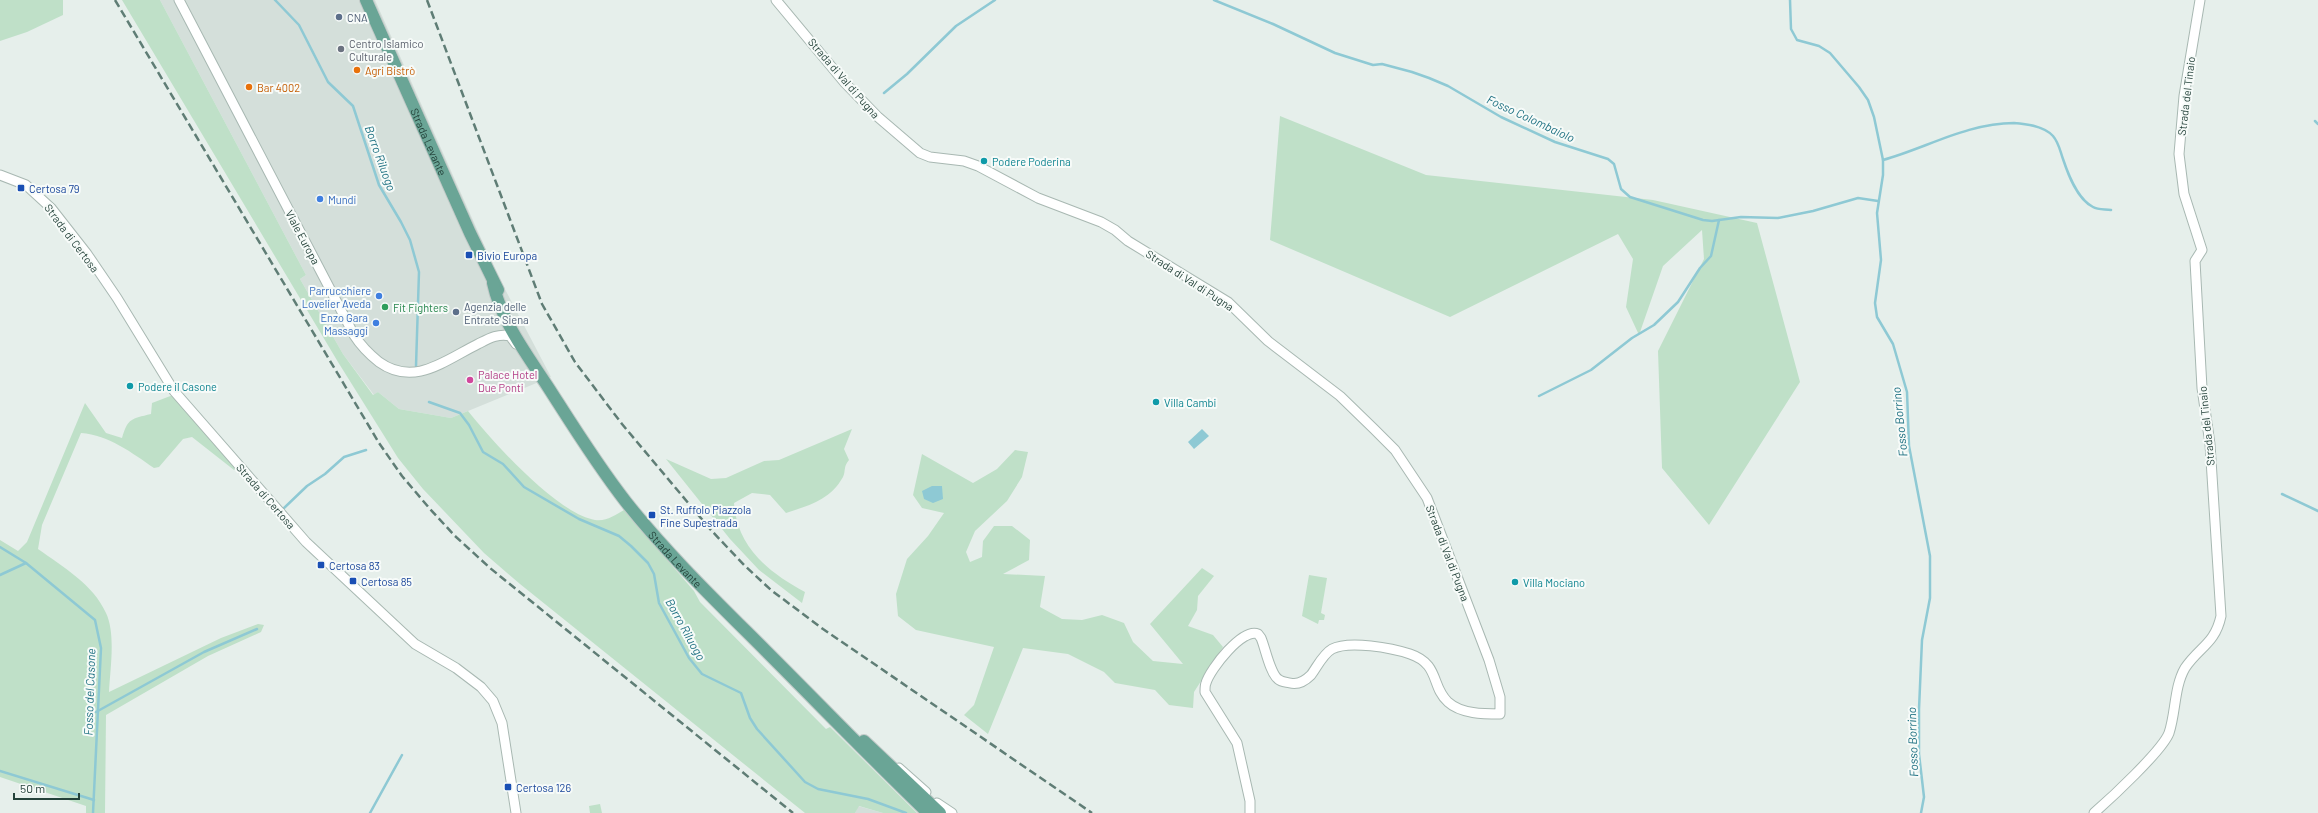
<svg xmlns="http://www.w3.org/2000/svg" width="2318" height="813" font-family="Barlow,sans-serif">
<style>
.built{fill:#d4dfda}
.green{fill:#bfe0c8}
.water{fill:#8ec9d4}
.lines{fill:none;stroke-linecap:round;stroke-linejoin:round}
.stream{stroke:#8ec9d4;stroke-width:2.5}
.minor-casing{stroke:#a8b8b2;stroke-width:11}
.major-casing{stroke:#c2cac8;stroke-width:14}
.minor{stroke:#fff;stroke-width:9}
.major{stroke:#6aa596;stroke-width:12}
.rail{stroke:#5f7d75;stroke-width:2.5;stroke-dasharray:8 4;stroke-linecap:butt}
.service-dot{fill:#5c6f8a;stroke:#f7fbf9;stroke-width:1.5}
.worship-dot{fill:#6b7280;stroke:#f7fbf9;stroke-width:1.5}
.food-dot{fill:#e8710a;stroke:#f7fbf9;stroke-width:1.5}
.culture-dot{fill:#0f9aa8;stroke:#f7fbf9;stroke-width:1.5}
.transit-dot{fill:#1a4fb4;stroke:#f7fbf9;stroke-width:1.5}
.shop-dot{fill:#3f7fe0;stroke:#f7fbf9;stroke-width:1.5}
.leisure-dot{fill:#2e9e5b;stroke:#f7fbf9;stroke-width:1.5}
.hotel-dot{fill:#d1479c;stroke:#f7fbf9;stroke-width:1.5}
.labels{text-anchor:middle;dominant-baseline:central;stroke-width:4;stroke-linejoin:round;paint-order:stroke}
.service-label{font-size:11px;fill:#4e5e75;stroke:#f7fbf9;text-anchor:start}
.worship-label{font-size:11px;fill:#5b616d;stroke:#f7fbf9;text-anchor:start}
.food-label{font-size:11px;fill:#c56008;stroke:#f7fbf9;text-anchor:start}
.street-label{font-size:11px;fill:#24423a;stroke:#f7fbf9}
.culture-label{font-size:11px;fill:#0d838f;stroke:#f7fbf9;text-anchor:start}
.transit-label{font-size:11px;fill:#164399;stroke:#f7fbf9;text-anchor:start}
.shop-label{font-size:11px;fill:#366cbe;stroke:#f7fbf9;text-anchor:end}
.leisure-label{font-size:11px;fill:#27864d;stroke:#f7fbf9;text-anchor:start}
.hotel-label{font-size:11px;fill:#b23c85;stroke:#f7fbf9;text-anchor:start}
.water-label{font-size:12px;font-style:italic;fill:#1c6f80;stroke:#f7fbf9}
</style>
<rect width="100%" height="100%" fill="#e6efeb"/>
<g class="built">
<path d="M160,0H375L496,272L551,377L451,418L399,409L378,392L374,395L343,354L300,279L306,275Z"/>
<path d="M858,806L883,813H855Z"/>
</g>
<g class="green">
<path d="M0,0H63V15L27,32L0,41Z"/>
<path d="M122,0H160L306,275L300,279L343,354L373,395L378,392L399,409L451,418L468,411C493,442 556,513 595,520C606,522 615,515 624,510L694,591L700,602L826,729L830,727L917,813H883L859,806L855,813H805L520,584L484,553L423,489L398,458L338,362Z"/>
<path d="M1280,116L1426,175L1653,200L1757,223L1800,382L1709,525L1662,468L1658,351L1704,259L1702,230L1663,266L1639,335L1626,307L1633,259L1618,234L1450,317L1270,240Z"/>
<path d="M173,395L237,468L234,470L192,437L183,439L159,467L154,468C132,453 109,435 81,433L42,525L38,549C63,567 93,584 106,613C116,634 110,670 109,692L221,638L258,624L264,625L261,632L208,656L106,715L105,813H86V806L0,777V540L18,551L27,542L85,403L106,433L122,438C128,418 131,419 151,414L152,403Z"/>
<path d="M852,429L844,449L849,460C843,467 846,471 843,477C830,500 810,505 786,513L770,495L752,493L734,503C737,547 768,572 805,592L802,603L759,570L730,539L666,459L711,479L726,478L764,461L779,460Z"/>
<path d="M1015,450L1028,452L1022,477L1007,501L975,531L966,552L970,562L982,557L983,541L994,526H1012L1030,540L1029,560L1003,574L1045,576L1040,607L1062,619L1082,620L1102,615L1124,623L1133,642L1153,661L1183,664L1150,624L1202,568L1214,576L1198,596L1197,610L1188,626L1213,635L1223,647L1194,692L1193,708L1169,705L1155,690L1115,683L1104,672L1068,654L1023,648L988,734L964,715L974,705L994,647L916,630L898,616L896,594L907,559L928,536L944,513L922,508L913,495L922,454L973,483L997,469Z"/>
<path d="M1309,575L1327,578L1321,613L1325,615L1324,620H1319L1318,624L1302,616Z"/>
<path d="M600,804L602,813H590L589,806Z"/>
</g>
<g class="water">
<path d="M1202,429L1209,436L1194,449L1188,442Z"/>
<path d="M932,486H942L943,499L933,503L924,499L922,491Z"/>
</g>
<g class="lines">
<g class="stream">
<path d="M275,0L299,25L328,82L353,106L379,185L401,222L410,240L419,272L416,366"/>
<path d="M1214,0L1273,24L1335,53L1373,65L1382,64L1412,72L1429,78L1448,86L1501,117L1555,142L1608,159L1614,164L1621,189L1630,197L1703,220L1712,221L1741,217L1778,218L1813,211L1858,198L1878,201"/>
<path d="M1790,0L1791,29L1797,40L1819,46L1830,53L1859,87L1868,100L1874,117L1883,160V175L1877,213L1881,260L1875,303L1877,317L1893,344L1907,392L1909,446L1930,556V598L1922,640L1919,709V754L1924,797L1921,813"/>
<path d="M884,93L907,74L956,26L995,0"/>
<path d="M2315,121L2318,124"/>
<path d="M1883,160C1926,148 1968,123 2014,123C2027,124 2044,126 2053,136C2059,143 2060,151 2063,159C2068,174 2077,199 2093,207C2098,210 2105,209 2111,210"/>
<path d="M1539,396L1591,370L1632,338L1654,325L1678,302L1700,268L1711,256L1719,220"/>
<path d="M429,402L460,413L469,425L483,452L503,464L524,487L579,519L619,536L631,546L648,563L654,574L659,603L689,658L702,674L741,693L750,718L757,729L805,782L818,789L868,799L906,813"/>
<path d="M2282,494L2318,511"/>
<path d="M282,510L307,486L325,474L344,457L366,450"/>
<path d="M0,547L26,563L95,620L101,648L93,813"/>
<path d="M0,575L26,563"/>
<path d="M96,712L204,652L257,629"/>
<path d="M0,771L94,800"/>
<path d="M370,813L402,755"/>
</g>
<g class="minor-casing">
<g id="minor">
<path d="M179,0L354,335C361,346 369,354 379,362C414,387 444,361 478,344C488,339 498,333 510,336L516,344"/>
<path d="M776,0L845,83L878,117L920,153L930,157L964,161L978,166L1038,198L1101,222L1115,230L1128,241L1228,302L1268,341L1340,396L1374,429L1395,450L1427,498L1489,660L1500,697V714C1484,714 1461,714 1448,702C1431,687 1440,664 1410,654C1392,648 1349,640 1332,649C1323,654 1317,667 1311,675C1305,681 1298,685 1290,683C1286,682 1281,682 1278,679C1270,673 1265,647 1261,638L1258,634C1243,627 1210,669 1206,683C1205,685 1205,689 1205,692L1237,743L1250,801V813"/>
<path d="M0,175L26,185L51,208L87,254L117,298L174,391L306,542L415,644L456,668L481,687L493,701L502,723L516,813"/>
<path d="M899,768L926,792"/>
<path d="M937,803L952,813"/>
<path d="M2094,813C2110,799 2162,751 2169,733C2176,712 2174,687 2185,668C2199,647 2215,644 2221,616L2210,444L2202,388L2195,261L2202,250L2184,194L2179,154L2184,96L2200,0"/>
</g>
</g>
<g class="major-casing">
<g id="major">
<path id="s1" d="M366,0L470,233L498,290"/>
<path id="s2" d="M493,283C501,321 528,356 548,387C573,426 597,465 626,502C668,555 718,603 766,651C820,705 873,760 928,813"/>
<path d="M864,741L940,813"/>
</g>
</g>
<use href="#minor" class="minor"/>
<use href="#major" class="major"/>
<g class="rail">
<path d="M115,0L379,443L402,476L430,509L455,536L490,568L793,813"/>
<path d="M427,0L542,304L575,362L622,424L710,529L744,565L771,590L823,629L1092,813"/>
</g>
</g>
<g class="service-dot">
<circle cx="339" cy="17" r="4"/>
<circle cx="456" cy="312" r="4"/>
</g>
<circle class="worship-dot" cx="341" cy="49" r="4"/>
<g class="food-dot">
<circle cx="357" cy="70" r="4"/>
<circle cx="249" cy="87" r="4"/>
</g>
<g class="culture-dot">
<circle cx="984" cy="161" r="4"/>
<circle cx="130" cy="386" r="4"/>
<circle cx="1156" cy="402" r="4"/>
<circle cx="1515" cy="582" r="4"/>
</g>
<g class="transit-dot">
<rect x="17" y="184" width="8" height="8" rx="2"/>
<rect x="465" y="251" width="8" height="8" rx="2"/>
<rect x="648" y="511" width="8" height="8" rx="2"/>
<rect x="317" y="561" width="8" height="8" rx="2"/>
<rect x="349" y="577" width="8" height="8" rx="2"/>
<rect x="504" y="783" width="8" height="8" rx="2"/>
</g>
<g class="shop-dot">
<circle cx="320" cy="199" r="4"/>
<circle cx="379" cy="296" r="4"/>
<circle cx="376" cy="323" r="4"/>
</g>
<circle class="leisure-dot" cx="385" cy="307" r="4"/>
<circle class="hotel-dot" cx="470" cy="380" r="4"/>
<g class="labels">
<g class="service-label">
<text x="347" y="17">CNA</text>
<text x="464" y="306">Agenzia delle<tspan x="464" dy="13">Entrate Siena</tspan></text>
</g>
<g class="worship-label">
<text x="349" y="43">Centro Islamico<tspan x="349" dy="13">Culturale</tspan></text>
</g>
<g class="food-label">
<text x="365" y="70">Agri Bistrò</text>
<text x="257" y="87">Bar 4002</text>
</g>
<g class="street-label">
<text transform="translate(844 78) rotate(49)">Strada di Val di Pugna</text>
<text transform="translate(2186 96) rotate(-83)">Strada del Tinaio</text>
<text stroke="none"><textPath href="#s1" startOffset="155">Strada Levante</textPath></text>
<text transform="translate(303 237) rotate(62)">Viale Europa</text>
<text transform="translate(72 238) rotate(53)">Strada di Certosa</text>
<text transform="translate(1190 280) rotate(33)">Strada di Val di Pugna</text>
<text transform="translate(2206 426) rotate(-96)">Strada del Tinaio</text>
<text transform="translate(266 496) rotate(49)">Strada di Certosa</text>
<text transform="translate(1448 553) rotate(69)">Strada di Val di Pugna</text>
<text stroke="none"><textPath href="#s2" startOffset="333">Strada Levante</textPath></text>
</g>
<g class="culture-label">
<text x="992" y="161">Podere Poderina</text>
<text x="138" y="386">Podere il Casone</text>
<text x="1164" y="402">Villa Cambi</text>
<text x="1523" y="582">Villa Mociano</text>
</g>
<g class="transit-label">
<text x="29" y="188">Certosa 79</text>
<text x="477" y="255">Bivio Europa</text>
<text x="660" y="509">St. Ruffolo Piazzola<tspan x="660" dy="13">Fine Supestrada</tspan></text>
<text x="329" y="565">Certosa 83</text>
<text x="361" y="581">Certosa 85</text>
<text x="516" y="787">Certosa 126</text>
</g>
<g class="shop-label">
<text x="328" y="199" text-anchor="start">Mundi</text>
<text x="371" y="290">Parrucchiere<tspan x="371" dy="13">Lovelier Aveda</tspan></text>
<text x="368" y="317">Enzo Gara<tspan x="368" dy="13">Massaggi</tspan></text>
</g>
<g class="leisure-label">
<text x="393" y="307">Fit Fighters</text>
</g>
<g class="hotel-label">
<text x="478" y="374">Palace Hotel<tspan x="478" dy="13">Due Ponti</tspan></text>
</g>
<g class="water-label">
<text transform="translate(1531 118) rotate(25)">Fosso Colombaiolo</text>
<text transform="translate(381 158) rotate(70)">Borro Riluogo</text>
<text transform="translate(1899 422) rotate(-96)">Fosso Borrino</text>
<text transform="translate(686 629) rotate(61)">Borro Riluogo</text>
<text transform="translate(89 692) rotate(-88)">Fosso del Casone</text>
<text transform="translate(1912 742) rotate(-92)">Fosso Borrino</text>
</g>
</g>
<path d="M14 793v6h65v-6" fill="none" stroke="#24423a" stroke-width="2"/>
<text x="20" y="793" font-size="12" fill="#24423a" stroke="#f7fbf9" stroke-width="3" paint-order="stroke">50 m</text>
</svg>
